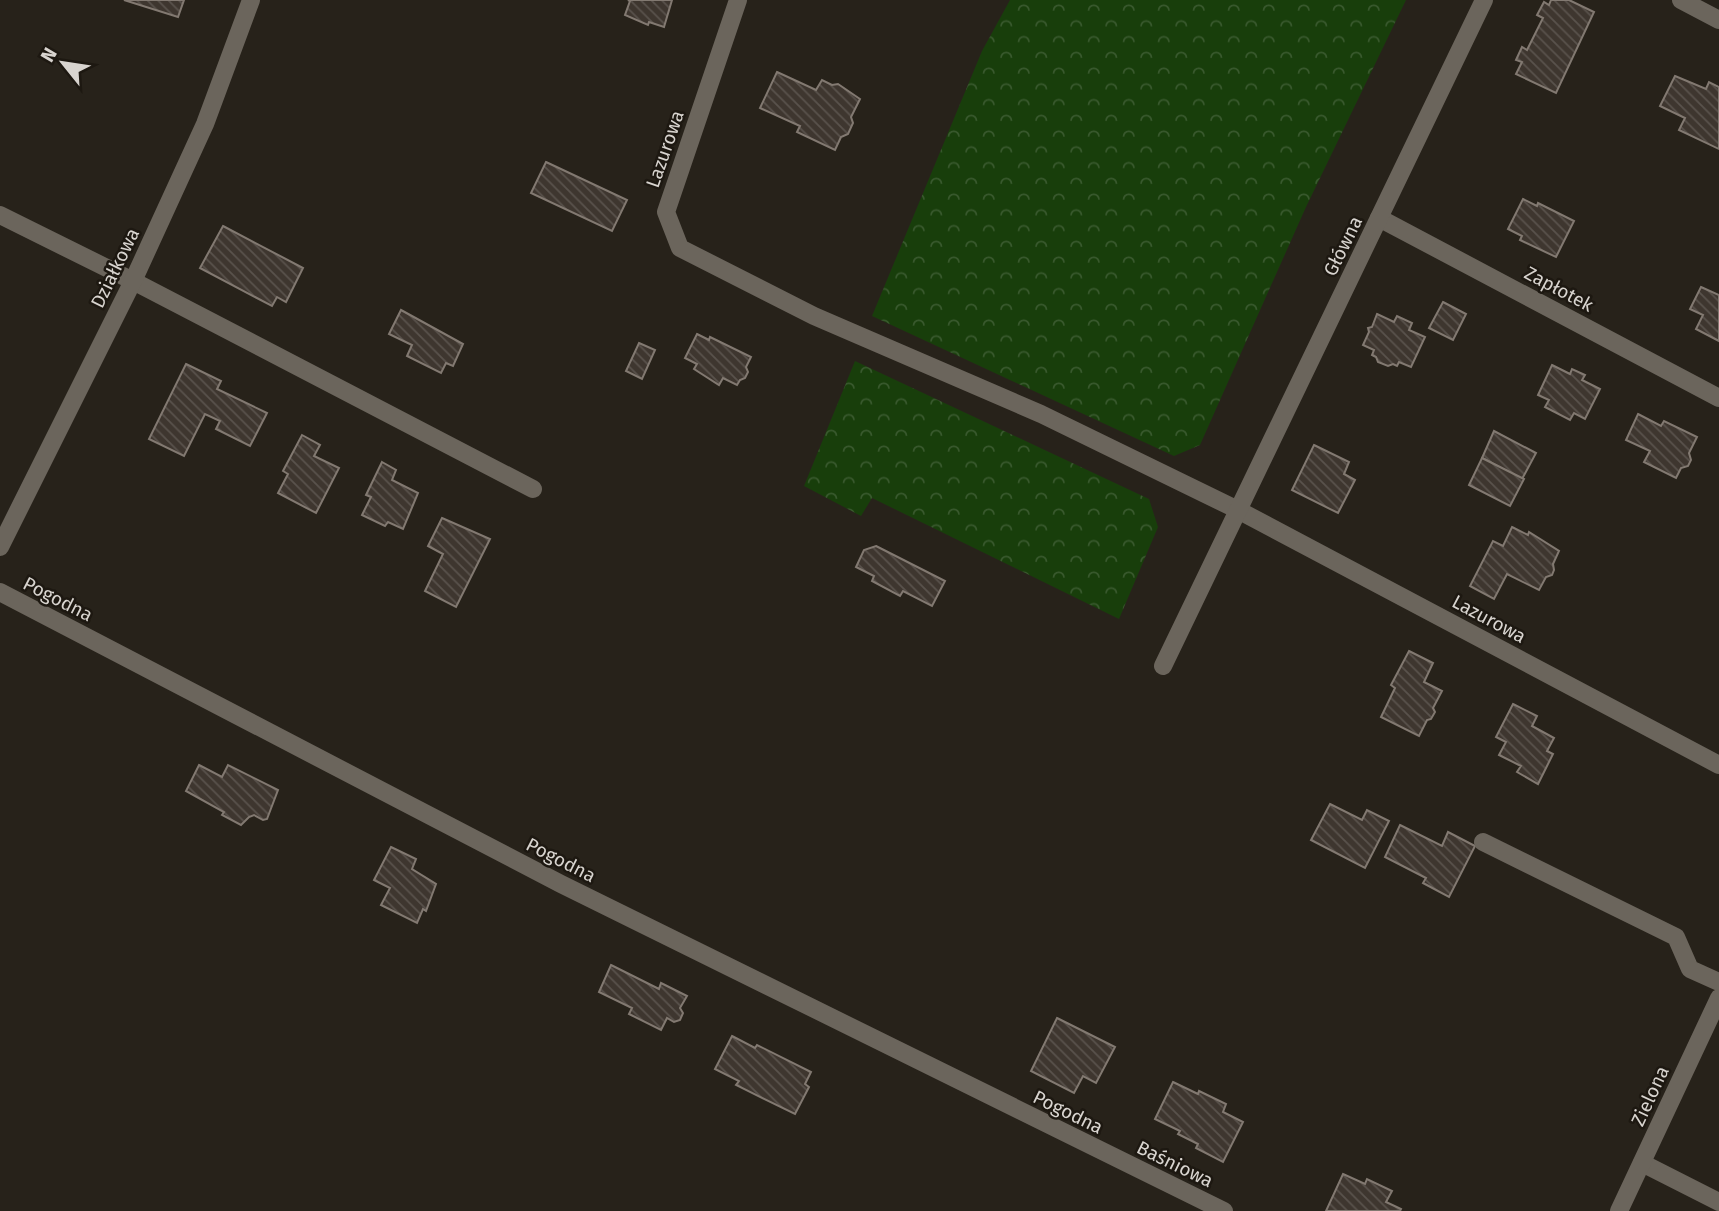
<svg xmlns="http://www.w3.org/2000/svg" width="1719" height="1211" font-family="'Fira Sans',sans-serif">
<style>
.forest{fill:url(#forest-crowns)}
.building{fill:url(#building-back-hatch);stroke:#827971;stroke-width:2}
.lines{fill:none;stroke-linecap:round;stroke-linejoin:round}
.minor{stroke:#6b655c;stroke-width:18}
.labels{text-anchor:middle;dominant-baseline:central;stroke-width:5;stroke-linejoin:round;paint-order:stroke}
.street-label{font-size:19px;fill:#d8d4cf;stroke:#1d1811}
</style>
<defs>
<pattern id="forest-crowns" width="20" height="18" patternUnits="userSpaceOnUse" patternTransform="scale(1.75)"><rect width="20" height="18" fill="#183e0b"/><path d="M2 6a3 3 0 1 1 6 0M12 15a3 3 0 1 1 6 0" fill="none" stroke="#39592e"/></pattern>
<pattern id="building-back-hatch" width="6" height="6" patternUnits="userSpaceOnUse" patternTransform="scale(1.75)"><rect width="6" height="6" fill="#3e362f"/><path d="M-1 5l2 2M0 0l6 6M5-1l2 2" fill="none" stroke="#59524c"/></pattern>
</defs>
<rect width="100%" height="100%" fill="#27221a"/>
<g class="forest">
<path d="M1010,0H1406L1306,207L1200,445L1174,456L872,316L982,51Z"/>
<path d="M855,361L1149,499L1158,527L1119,619L872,498L861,516L804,486Z"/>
</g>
<g class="building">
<path d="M124,0H184L178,17Z"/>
<path d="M628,0H672L664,27L649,22L648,25L625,15L630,1Z"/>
<path d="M1551,0H1569L1594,12L1556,93L1516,74L1522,62L1516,60L1522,47L1527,50L1543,18L1537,15L1544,2L1549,5Z"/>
<path d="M777,72L816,90L822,80L832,85L838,84L860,99L851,117L853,123L848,134L841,137L835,150L797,132L800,126L760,108Z"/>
<path d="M1675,76L1706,89L1709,82L1719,87V149L1679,130L1685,118L1660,106Z"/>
<path d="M546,162L627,200L612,231L531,193Z"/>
<path d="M1523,199L1537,206L1538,203L1574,221L1556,257L1520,240L1522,236L1508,229Z"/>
<path d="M223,226L303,268L286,302L277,297L272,306L200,268Z"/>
<path d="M1701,287L1719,295V341L1696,329L1703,315L1690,309Z"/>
<path d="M1443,302L1466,314L1453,340L1429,328Z"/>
<path d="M401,310L463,344L453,366L446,363L441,373L407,356L412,345L389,334Z"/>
<path d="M1377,314L1394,322L1397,316L1412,323L1409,330L1425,337L1411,367L1399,362L1397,366L1393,364L1388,366L1378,362L1376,357L1372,355L1374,350L1363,345L1369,332L1368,328L1372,327Z"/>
<path d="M697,334L709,340L710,337L751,357L746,367L748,372L745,378L740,380L737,385L723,378L719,385L694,369L697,364L685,358Z"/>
<path d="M639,343L655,350L642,379L626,371Z"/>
<path d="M186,364L221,381L217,389L267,413L250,446L216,429L220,421L205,414L184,456L149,439Z"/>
<path d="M1552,365L1570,374L1572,369L1585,375L1582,380L1600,389L1585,419L1574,413L1570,420L1545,407L1549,400L1538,395Z"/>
<path d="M1638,414L1661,426L1664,421L1697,437L1689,453L1691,460L1688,466L1681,468L1676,478L1644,462L1650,451L1626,440Z"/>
<path d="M1494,431L1536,453L1522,479L1482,458Z"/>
<path d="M302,435L320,445L314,456L339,468L316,513L278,493L288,474L283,471Z"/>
<path d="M1314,445L1349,462L1344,474L1355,480L1338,513L1292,490Z"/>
<path d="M1482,458L1524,479L1510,506L1469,485Z"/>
<path d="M382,462L396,470L392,480L418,493L403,529L388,522L385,526L362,515L371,497L366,495Z"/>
<path d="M442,518L490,539L456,607L425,591L443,554L428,546Z"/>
<path d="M1512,527L1528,535L1529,532L1559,551L1553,564L1554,570L1552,575L1546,577L1539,590L1507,574L1494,599L1470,586L1493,541L1503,546Z"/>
<path d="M876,546L945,581L932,606L903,591L900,596L872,581L874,576L856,567L864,550Z"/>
<path d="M1409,651L1433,663L1424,682L1442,691L1433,708L1435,712L1431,719L1427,720L1419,736L1381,717L1395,688L1391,685Z"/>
<path d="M1513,704L1537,716L1532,726L1554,738L1547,751L1553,754L1538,784L1517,772L1521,766L1499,755L1506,742L1496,737Z"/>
<path d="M199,765L222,777L228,765L278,790L267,819L263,820L254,815L249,817L241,825L222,815L224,812L186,791Z"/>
<path d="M1330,804L1362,820L1367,810L1389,821L1365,868L1311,840Z"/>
<path d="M1400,825L1442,846L1448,832L1475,846L1449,897L1423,883L1426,878L1385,857Z"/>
<path d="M391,847L416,859L412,869L436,884L426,911L423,909L417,923L381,905L390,888L374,880Z"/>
<path d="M611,965L659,989L661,983L687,996L680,1008L683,1013L680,1020L674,1022L667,1018L661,1030L629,1014L632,1008L599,992Z"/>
<path d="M1057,1018L1115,1047L1096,1083L1083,1076L1074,1093L1031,1071Z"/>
<path d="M732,1036L755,1048L757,1045L811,1072L805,1084L809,1087L795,1114L736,1085L739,1081L715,1069Z"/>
<path d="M1173,1082L1198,1094L1199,1091L1226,1104L1223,1112L1243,1122L1223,1162L1196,1148L1198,1144L1178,1134L1180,1131L1155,1119Z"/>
<path d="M1343,1174L1365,1184L1367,1179L1392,1191L1386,1202L1401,1209L1400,1211H1326Z"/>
</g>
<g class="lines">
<g class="minor">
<path d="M738,0L666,212L680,248L814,316L1041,414L1238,510L1719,765"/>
<path d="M1681,0L1719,20"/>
<path d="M0,215L133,281L533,489"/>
<path d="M1379,218L1719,398"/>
<path d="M0,547L133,281L205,124L251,0"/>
<path d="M0,592L561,884L1224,1211"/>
<path d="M1163,666L1484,0"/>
<path d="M1483,842L1676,937L1690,969L1719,982"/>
<path d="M1642,1163L1719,1202"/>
<path d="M1619,1211L1719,998"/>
</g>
</g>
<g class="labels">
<g class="street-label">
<text transform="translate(665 149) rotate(-71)">Lazurowa</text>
<text transform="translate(1343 246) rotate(-64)">Główna</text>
<text transform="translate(115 268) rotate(-64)">Działkowa</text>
<text transform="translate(1559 289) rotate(28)">Zapłotek</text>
<text transform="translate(58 599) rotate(27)">Pogodna</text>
<text transform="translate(1489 619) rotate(28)">Lazurowa</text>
<text transform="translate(561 860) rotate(27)">Pogodna</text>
<text transform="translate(1650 1096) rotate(-65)">Zielona</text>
<text transform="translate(1068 1112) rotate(26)">Pogodna</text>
<text transform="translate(1175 1164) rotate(26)">Baśniowa</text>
</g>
</g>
<g transform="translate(63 63) rotate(300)" stroke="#1d1811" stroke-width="5" paint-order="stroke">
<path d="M0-5L12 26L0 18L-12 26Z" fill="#d8d4cf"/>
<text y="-10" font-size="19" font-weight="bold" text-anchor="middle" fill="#d8d4cf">N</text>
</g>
</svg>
